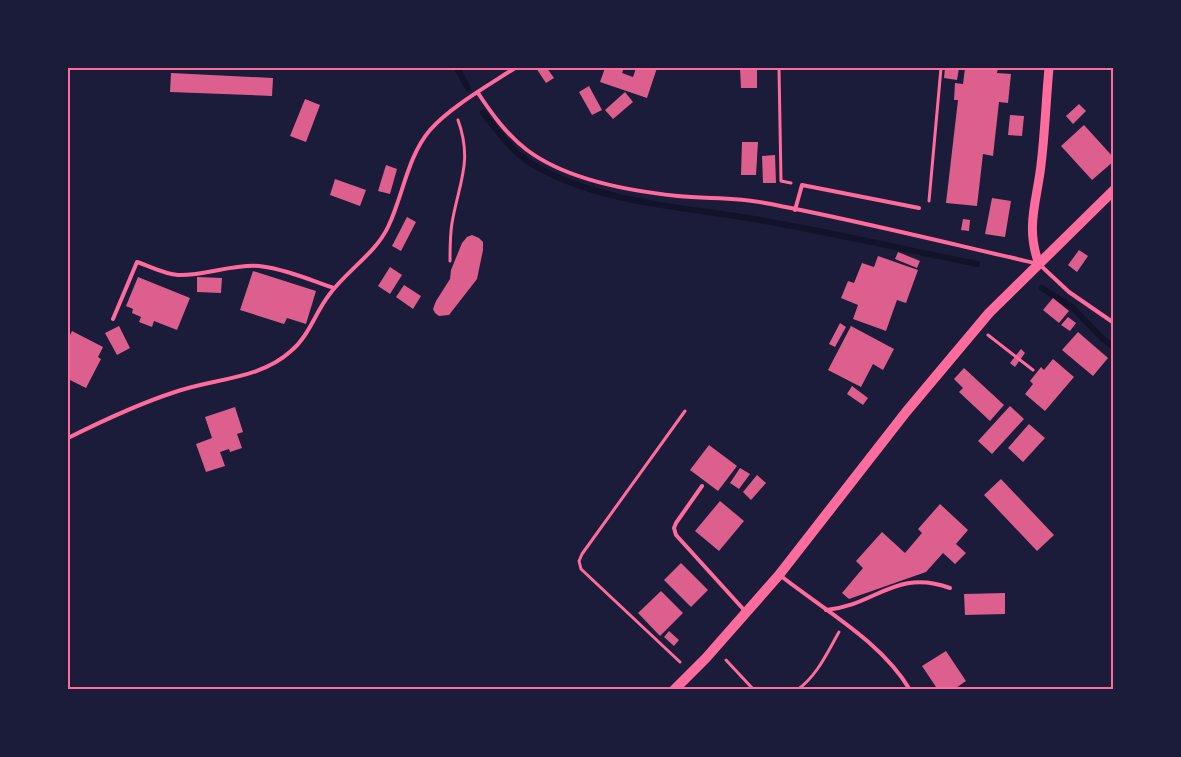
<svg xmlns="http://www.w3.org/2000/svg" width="1181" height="757" font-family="Mulish,sans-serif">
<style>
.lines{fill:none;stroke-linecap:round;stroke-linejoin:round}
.stream{stroke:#12122b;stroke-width:6}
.building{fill:#dd5f8e}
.path{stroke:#ff6b9d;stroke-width:3}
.service{stroke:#ff6b9d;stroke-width:4}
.tertiary{stroke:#ff6b9d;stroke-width:9}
.secondary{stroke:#ff6b9d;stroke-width:10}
.neatline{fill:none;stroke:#ff6b9d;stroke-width:2}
</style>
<rect width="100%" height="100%" fill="#1b1b3a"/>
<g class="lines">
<g class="stream">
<path d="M457,68L468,88"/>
<path d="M483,113C499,133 515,156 539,168C603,203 684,207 754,219C829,232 903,249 977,264"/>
<path d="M1042,288L1072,307L1102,338L1114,347"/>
</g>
</g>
<g class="building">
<path d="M536,68H547L554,78L546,83Z"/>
<path d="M605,68H624L622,73L633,77L636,68H657L647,98L600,82Z"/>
<path d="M740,68H757V88H741Z"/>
<path d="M945,68H959L957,80L944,78Z"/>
<path d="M965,68H998L997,73L1011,74L1008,103L999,102L993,156L983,154L977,206L946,203L958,100H954L955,83L963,84Z"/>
<path d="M171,73L273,78L272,96L170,92Z"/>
<path d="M589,86L602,110L592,115L579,92Z"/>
<path d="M625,92L633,102L613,119L605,110Z"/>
<path d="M305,99L320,105L306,142L290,136Z"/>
<path d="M1079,104L1086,111L1073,124L1066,116Z"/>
<path d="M1010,115L1024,116L1022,136L1008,135Z"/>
<path d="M1084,125L1114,158V161L1092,180L1061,146Z"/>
<path d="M742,142H758L756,175H741Z"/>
<path d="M775,155L776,183H763L762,156Z"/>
<path d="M386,165L397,169L390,194L378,191Z"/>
<path d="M335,179L366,190L360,206L330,195Z"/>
<path d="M992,198L1011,201L1005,237L985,234Z"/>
<path d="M407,217L416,222L401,251L392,246Z"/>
<path d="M963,219L970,220L969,231L961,230Z"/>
<path d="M472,235L479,238L483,242V250L477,279L449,315L439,316L435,313L433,309L436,301L450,279L451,270L462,243L467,237Z"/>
<path d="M1079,250L1088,256L1077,272L1068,265Z"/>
<path d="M898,252L920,261L917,268L895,259Z"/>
<path d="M878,256L918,270L906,303L897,300L886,331L853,319L858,305L841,298L848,281L854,283L862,263L874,267Z"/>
<path d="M390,267L402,275L390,294L378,286Z"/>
<path d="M253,271L316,291L306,324L287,318L284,324L240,310Z"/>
<path d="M138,277L190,298L177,330L154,321L152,327L139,322L141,317L132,313L133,309L126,306Z"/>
<path d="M197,277L222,278L221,293L197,292Z"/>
<path d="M404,285L421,296L413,309L396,297Z"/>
<path d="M1053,298L1069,311L1059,323L1043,310Z"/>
<path d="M1068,317L1076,323L1070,331L1061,325Z"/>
<path d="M840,323L846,327L835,347L829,344Z"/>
<path d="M119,326L130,348L117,355L105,333Z"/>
<path d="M851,326L894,349L883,370L873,364L861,387L828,370Z"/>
<path d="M72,331L103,347L98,357L101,359L86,388L68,379V339Z"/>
<path d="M1078,332L1108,358L1093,376L1062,350Z"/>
<path d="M1021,349L1025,353L1015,367L1010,363Z"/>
<path d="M1053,359L1074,377L1045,411L1025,394L1033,384L1030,381L1041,367L1044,370Z"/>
<path d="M964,368L1004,405L990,421L959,392L963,388L954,379Z"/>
<path d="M852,386L868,398L863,405L847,394Z"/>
<path d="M1010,406L1024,419L992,454L978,441Z"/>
<path d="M235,407L243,432L237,434L242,448L230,452L229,449L220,452L225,466L206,472L196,444L212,438L205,417Z"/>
<path d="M1029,424L1045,438L1023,462L1008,448Z"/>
<path d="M709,445L737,466L718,491L690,470Z"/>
<path d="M740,468L750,474L739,489L730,483Z"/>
<path d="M757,475L766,483L751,500L743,492Z"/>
<path d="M1001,479L1054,535L1037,551L984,495Z"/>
<path d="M720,501L744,521L719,551L695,531Z"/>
<path d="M940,504L968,530L956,544L966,553L955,564L943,553L926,572L849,599L842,593L863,568L856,561L882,532L905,553L922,533L918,529Z"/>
<path d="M681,563L708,590L691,607L664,580Z"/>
<path d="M661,591L683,613L660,636L638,613Z"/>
<path d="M1005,593V614L965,615L964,594Z"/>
<path d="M669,631L679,640L674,646L664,637Z"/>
<path d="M946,651L966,681L953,690H938L922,666Z"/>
</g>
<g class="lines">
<g class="path">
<path d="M779,68L781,181L791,183"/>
<path d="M929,201L941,68"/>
<path d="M450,261C450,248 450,235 452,223C459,182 473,162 458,120"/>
<path d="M988,335L1033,370"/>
<path d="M726,660L754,690"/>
<path d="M680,662L581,569L579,561L582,554L685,411"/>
<path d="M797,690C817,676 827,653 839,632"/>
</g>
<g class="service">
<path d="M478,93C492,114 506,134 527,150C567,180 629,191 678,196C706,199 736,197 765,203C856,220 947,243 1039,264L1069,292L1114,323"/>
<path d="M795,210L802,185L919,208"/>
<path d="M113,319L137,262C150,266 164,274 178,275C204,276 232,264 259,266C285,269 310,280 334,288"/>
<path d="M68,438C102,421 138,404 175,392C214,378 259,380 291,351C309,336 315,313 329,295C346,271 375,254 388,227C403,196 407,157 430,130C450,107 489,85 515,68"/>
<path d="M702,486L676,523L674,528L676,535L745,611"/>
<path d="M781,576C824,610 882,642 910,690"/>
<path d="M826,610C875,606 895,568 950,588"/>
</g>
<path class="tertiary" d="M1039,264C1025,227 1037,201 1041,165C1045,132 1046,100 1049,68"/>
<path class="secondary" d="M674,690L706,658L779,575L906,412L989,313L1114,190"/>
</g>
<rect width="1181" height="757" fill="none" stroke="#1b1b3a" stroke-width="138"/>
<rect x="69" y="69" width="1043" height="619" class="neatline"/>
</svg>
